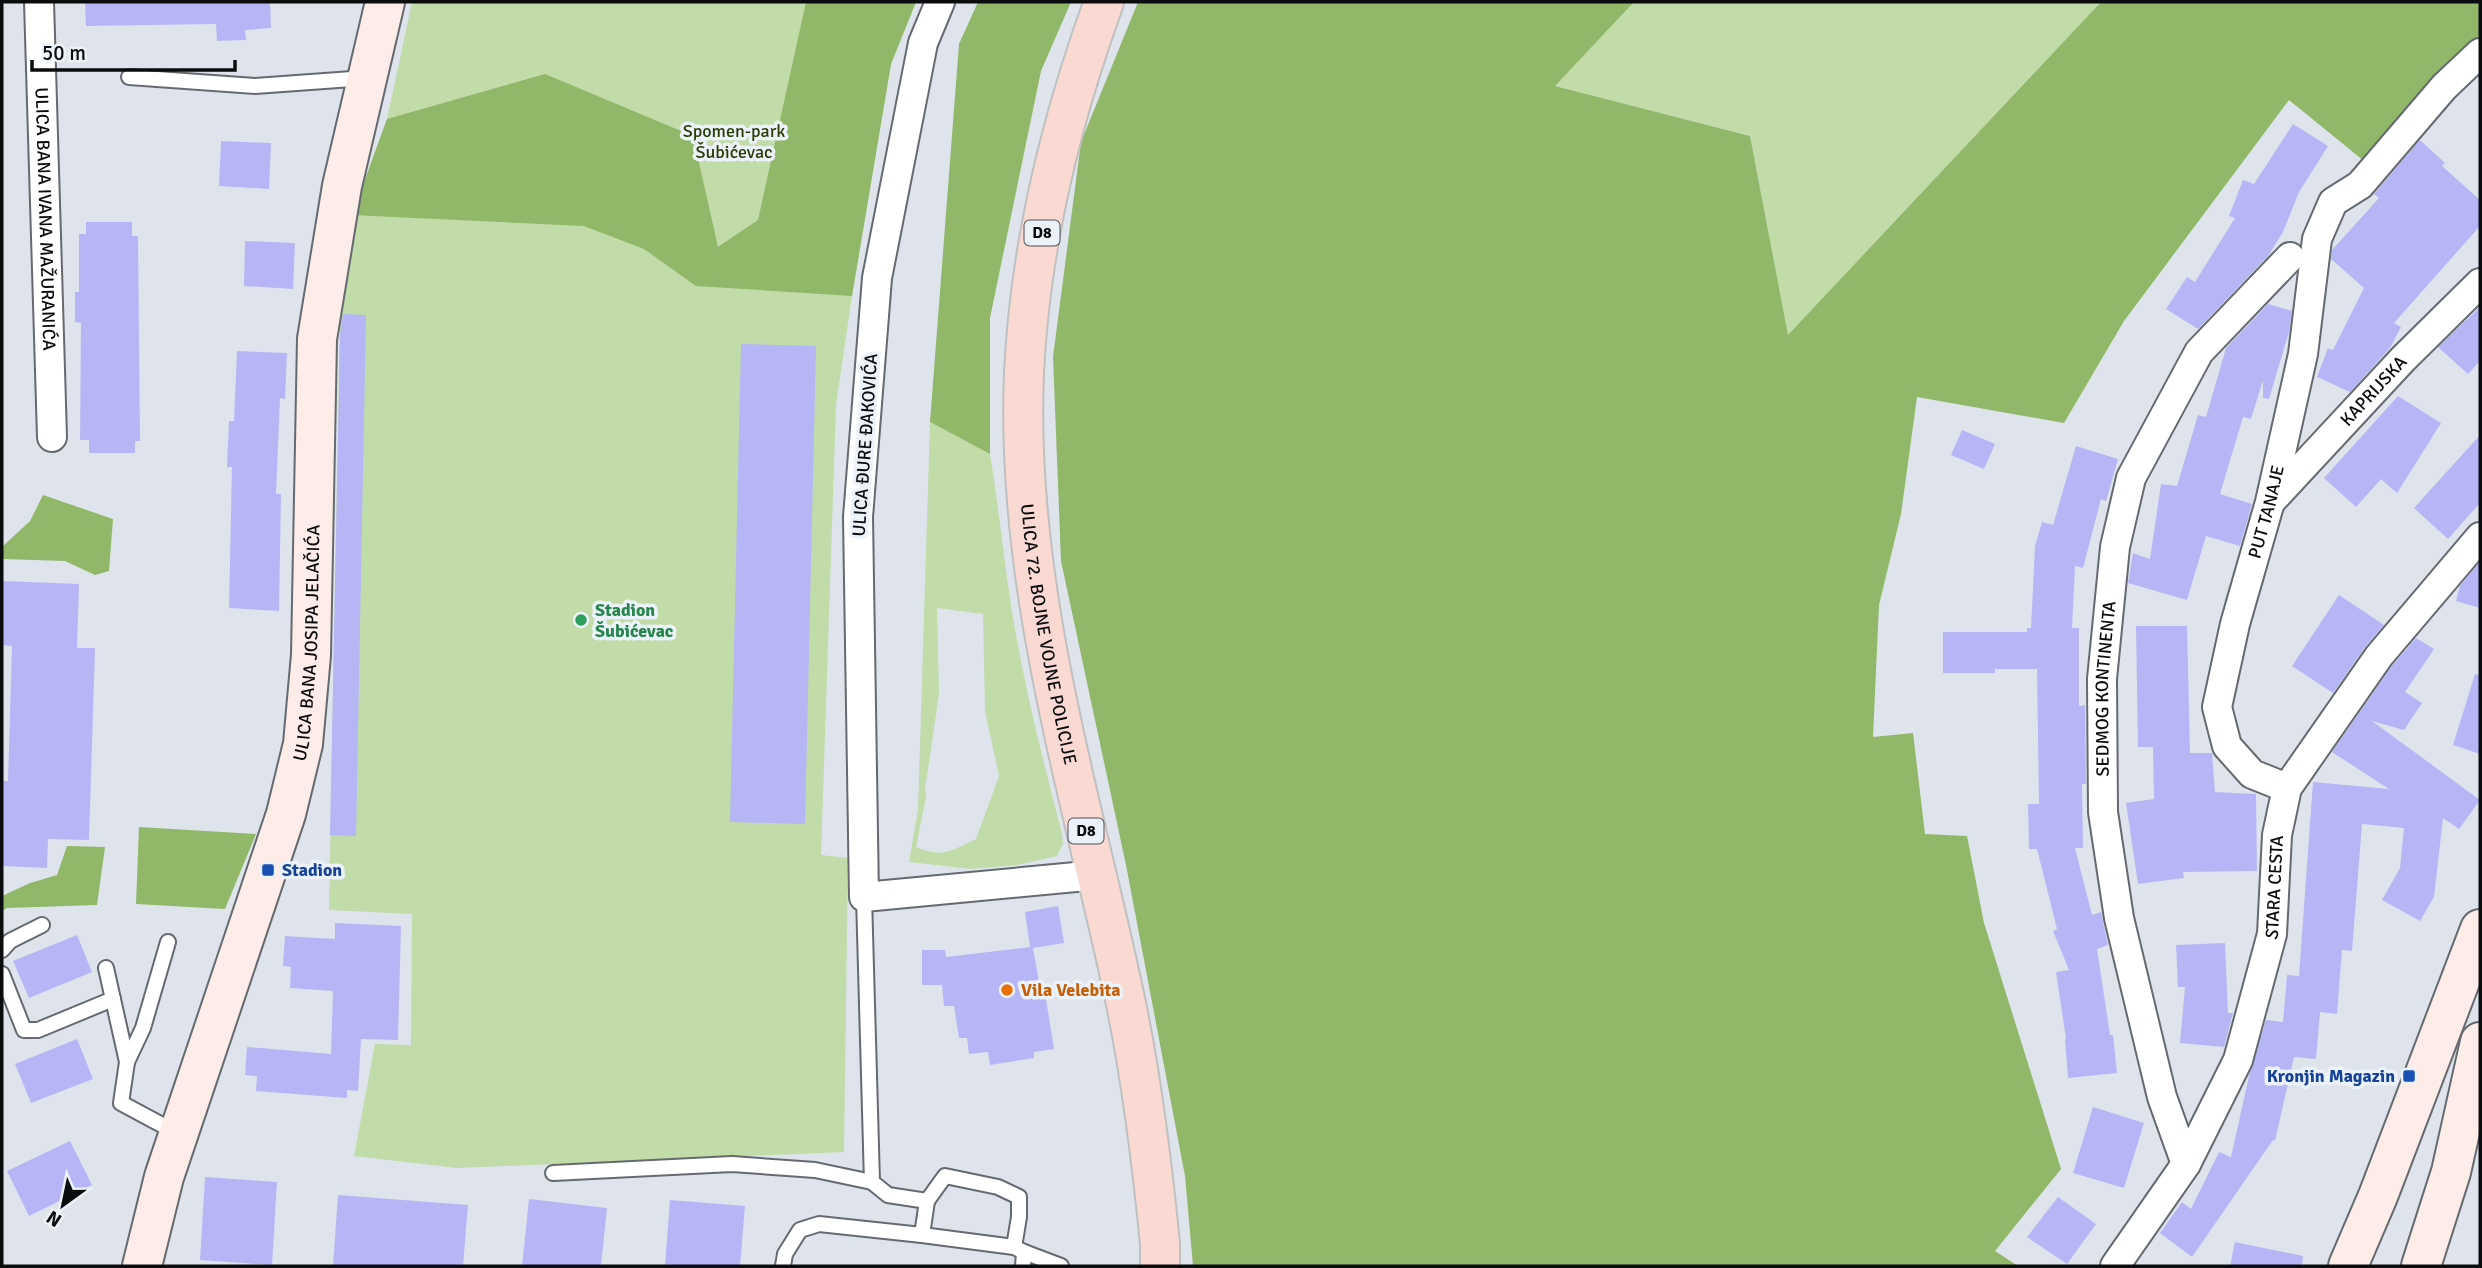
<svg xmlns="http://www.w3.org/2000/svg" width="2482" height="1268" font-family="Signika,sans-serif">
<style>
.green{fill:#c1dba9;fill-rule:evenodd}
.forest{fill:#91b868}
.building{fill:#b6b6f7}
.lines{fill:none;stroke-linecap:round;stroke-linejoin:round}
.lane-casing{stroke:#656a70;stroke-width:18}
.street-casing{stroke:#656a70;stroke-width:32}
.secondary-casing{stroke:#656a70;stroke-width:42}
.primary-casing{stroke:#bfc0c0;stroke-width:42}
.lane{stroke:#fff;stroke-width:14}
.street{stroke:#fff;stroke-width:28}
.secondary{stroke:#fdece8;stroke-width:38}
.primary{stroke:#fad9d2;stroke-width:38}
.leisure-dot{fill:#2e9e5b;stroke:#ecf2f9;stroke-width:2.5}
.transit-dot{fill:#1a4fb4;stroke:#ecf2f9;stroke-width:2.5}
.food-dot{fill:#e8710a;stroke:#ecf2f9;stroke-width:2.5}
.labels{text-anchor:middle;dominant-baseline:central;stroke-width:7;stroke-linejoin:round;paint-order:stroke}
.shield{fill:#ecf2f9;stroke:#4e5154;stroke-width:2}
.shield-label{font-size:16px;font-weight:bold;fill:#0a0c0e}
.park-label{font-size:18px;fill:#263e02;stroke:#ecf2f9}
.street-label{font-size:18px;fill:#0a0c0e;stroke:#ecf2f9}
.leisure-label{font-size:18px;font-weight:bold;fill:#27864d;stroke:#ecf2f9;text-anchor:start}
.transit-label{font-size:18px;font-weight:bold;fill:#164399;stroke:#ecf2f9;text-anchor:start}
.food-label{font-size:18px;font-weight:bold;fill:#c56008;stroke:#ecf2f9;text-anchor:start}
</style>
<rect width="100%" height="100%" fill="#dfe4ec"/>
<g class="green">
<path d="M412,2H916L891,64L852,296L836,405L821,855L848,858L844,1152L457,1168L354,1156L375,1044L411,1045L412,914L329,910L340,314L352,215L387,119Z"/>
<path d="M1634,2H2101L1788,336L1750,136L1555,86Z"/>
<path d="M930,422L990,454C1000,514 1005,575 1016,635C1028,702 1045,768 1062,834L1063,844L1057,856L1017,865L971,869L909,862L918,810ZM937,608L983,614L985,711L999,776L976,839C950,851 944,858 916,847L926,797L925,789L939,694Z"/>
</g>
<g class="forest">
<path d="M806,2H916L891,64L852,296L696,286L644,249L584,226L352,215L387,119L545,74L693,136L718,247L758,220Z"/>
<path d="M978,2H1071L1041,71L990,318V454L930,422L959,44Z"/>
<path d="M1138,2H1634L1555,86L1750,136L1788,335L2101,2H2480V42L2364,161L2289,100L2124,321L2064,423L1917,397L1901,514L1879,605L1873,737L1913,733L1925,834L1967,836L1984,923L2061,1169L1995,1251L2018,1266H1193L1185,1176L1126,865L1061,561L1053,357L1081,142Z"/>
<path d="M43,495L113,519L109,571L95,575L65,561L2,559V547L30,521Z"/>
<path d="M139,827L256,834L225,909L136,904Z"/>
<path d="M67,846L105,847L97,905L7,908L2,911V896L30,883L57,875Z"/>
</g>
<g class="building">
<path d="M85,2H270L271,28L245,30L246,40L217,41L216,24L86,26Z"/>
<path d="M2293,124L2328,146L2299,192L2283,232L2268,256L2198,329L2166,309L2187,277L2195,282L2235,218L2229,216L2243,180L2254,184Z"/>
<path d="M2420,140L2445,163L2442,166L2480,200V226L2394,323L2401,327L2390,348L2350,392L2317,377L2328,348L2333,350L2364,288L2331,259L2332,250L2379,198L2374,194Z"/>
<path d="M221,141L271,143L269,189L219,186Z"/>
<path d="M86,222H132V236H138L140,441H135V453H89V440H80L81,323L75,322V292H79V234H86Z"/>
<path d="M245,241L295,243L293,289L244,286Z"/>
<path d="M2268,304L2292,311L2289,332L2269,399L2263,398V380L2251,419L2243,417L2220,494L2252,504L2240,546L2206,536L2187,600L2128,583L2133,553L2150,559L2161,484L2177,486L2198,415L2206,417L2226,348Z"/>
<path d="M2480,307V361L2468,374L2438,347Z"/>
<path d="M343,314L366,315L356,836L330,835L340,335Z"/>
<path d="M741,344L816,346L805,824L730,822Z"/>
<path d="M237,351L287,353L285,399L280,398L276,494H281L279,611L229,608L232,467H227L229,421H234Z"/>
<path d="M2398,396L2441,423L2397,493L2381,479L2356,507L2324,478Z"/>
<path d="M1962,430L1995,444L1984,469L1951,455Z"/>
<path d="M2480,435V503L2448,539L2414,508Z"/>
<path d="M2076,446L2118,459L2106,501L2101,499L2083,568L2075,566L2072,628H2079V706L2085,705L2086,784H2082L2083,848H2075L2092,915L2101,912L2108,945L2097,949L2110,1035H2113L2117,1073L2068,1078L2065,1039H2066L2056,972L2069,970L2053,931L2057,929L2037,849H2029L2028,804H2039L2037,669H1995V673H1943V632H2027V628H2031L2035,546L2042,522L2053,525Z"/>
<path d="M2480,562V608L2456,601L2460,586Z"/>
<path d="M2,581L79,584L77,648H95L89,840L48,839L47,868L2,866V781H8L12,646L2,645Z"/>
<path d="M2339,595L2384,625L2365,647L2333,693L2292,666Z"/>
<path d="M2136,626H2187L2190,753H2212L2215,792L2256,794L2257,871L2183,872L2184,878L2138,884L2126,803L2154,799L2153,747H2138Z"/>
<path d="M2416,638L2434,649L2405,692L2422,703L2404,730L2372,721L2480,800L2459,829L2443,818L2434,897L2420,921L2382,900L2400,868L2404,828L2362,824L2352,951L2342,950L2337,1014L2320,1012L2316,1059L2294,1057L2275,1141L2273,1140L2192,1257L2160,1233L2182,1202L2191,1209L2219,1152L2231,1157L2249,1076L2266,1020L2283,1022L2287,975L2299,976L2313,782L2389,789L2332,752L2392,666Z"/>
<path d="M2475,674L2480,675V754L2453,745Z"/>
<path d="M1058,906L1064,943L1033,948L1042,998L1046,999L1054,1049L1034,1052V1058L990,1065L988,1052L969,1054L967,1038H959L954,1006H944L942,985H922V950H945L946,957L1030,947L1025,912Z"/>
<path d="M335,923L401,926L398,1040L361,1039L358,1091L347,1090V1098L256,1091L257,1076L245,1075L247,1047L331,1054L333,991L290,988L291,967L283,966L285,936L335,939Z"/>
<path d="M77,935L92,972L29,998L13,961Z"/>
<path d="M2225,943L2228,1013H2233L2224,1047L2180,1043L2185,987H2178L2176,945Z"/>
<path d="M77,1039L93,1079L31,1103L15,1064Z"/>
<path d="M2093,1107L2144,1123L2124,1188L2073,1173Z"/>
<path d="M70,1141L92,1185L29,1216L7,1171Z"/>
<path d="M205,1177L277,1182L272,1265L200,1260Z"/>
<path d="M338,1195L468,1205L463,1266H333Z"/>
<path d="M2058,1197L2096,1224L2067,1264L2027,1237Z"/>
<path d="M529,1199L607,1208L601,1266H522Z"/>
<path d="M670,1200L745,1206L740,1266H665Z"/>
<path d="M2235,1242L2303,1256L2302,1266H2230Z"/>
</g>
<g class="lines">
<g class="lane-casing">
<g id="lane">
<path d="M129,77L255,86L366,78"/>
<path d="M864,897L872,1182L888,1195L927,1201L922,1235"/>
<path d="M2,950L10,941L42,925"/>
<path d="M106,968L127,1062L121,1103L177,1133"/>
<path d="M2,974L24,1030H38L113,999"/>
<path d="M127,1062L143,1028L168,942"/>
<path d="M553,1173L732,1164L815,1170L872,1182"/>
<path d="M927,1201L945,1176L998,1187L1019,1197V1217L1014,1247"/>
<path d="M1024,1252L1061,1266"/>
<path d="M783,1266L785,1254L800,1230L819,1224L922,1235L1014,1247L1024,1252L1023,1266"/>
</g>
</g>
<g class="street-casing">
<g id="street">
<path id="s1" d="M39,2L52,437"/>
<path d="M940,2L923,43L877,278L858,517L864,897L1097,875"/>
<path id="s2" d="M2272,500L2403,359L2480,283"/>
<path id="s3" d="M2287,788L2252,774L2227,746L2217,707L2235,624L2270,502L2303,354L2317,239L2333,202L2360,185L2444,87L2480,53"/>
<path id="s4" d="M2186,1164L2162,1097L2119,918L2103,812L2102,679L2115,547L2131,478L2199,352L2290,257"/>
<path id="s5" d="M2115,1266L2186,1164L2238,1060L2272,934L2277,835L2287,788L2379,656L2480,537"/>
</g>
</g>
<g class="secondary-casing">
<g id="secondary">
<path id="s6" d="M142,1266L164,1177L286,814L303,744L311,655L317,339L342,186L385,2"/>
<path d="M2348,1266L2378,1196L2480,929"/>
<path d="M2421,1266L2451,1172L2480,1042"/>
</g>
</g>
<g class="primary-casing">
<g id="primary">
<path id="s7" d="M1104,2C1061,120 1030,246 1024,373C1015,587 1081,793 1125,999C1142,1080 1152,1162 1160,1244V1266"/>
</g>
</g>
<use href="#lane" class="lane"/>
<use href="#street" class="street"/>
<use href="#secondary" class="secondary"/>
<use href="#primary" class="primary"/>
</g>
<circle class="leisure-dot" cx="581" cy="620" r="7"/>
<g class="transit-dot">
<rect x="261" y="863" width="14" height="14" rx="3.5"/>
<rect x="2402" y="1069" width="14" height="14" rx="3.5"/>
</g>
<circle class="food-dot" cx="1007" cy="990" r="7"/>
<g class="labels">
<g class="shield">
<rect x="1024.5" y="220.5" width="35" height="25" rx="5"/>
<rect x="1068.5" y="818.5" width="35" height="25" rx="5"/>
</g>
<g class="shield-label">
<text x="1042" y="233">D8</text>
<text x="1086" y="831">D8</text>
</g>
<g class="park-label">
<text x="734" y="131">Spomen-park<tspan x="734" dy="21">Šubićevac</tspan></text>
</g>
<g class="street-label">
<text stroke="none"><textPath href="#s1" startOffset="217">ULICA BANA IVANA MAŽURANIĆA</textPath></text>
<text stroke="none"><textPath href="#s2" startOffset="149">KAPRIJSKA</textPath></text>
<text transform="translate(865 445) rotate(-86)">ULICA ĐURE ĐAKOVIĆA</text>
<text stroke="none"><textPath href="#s3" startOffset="317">PUT TANAJE</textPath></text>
<text stroke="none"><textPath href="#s7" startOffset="644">ULICA 72. BOJNE VOJNE POLICIJE</textPath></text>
<text stroke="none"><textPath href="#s6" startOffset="648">ULICA BANA JOSIPA JELAČIĆA</textPath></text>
<text stroke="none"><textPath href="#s4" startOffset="486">SEDMOG KONTINENTA</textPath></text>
<text stroke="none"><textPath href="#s5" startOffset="418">STARA CESTA</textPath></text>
</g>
<g class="leisure-label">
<text x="595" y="610">Stadion<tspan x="595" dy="21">Šubićevac</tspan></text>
</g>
<g class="transit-label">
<text x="282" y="870">Stadion</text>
<text x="2395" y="1076" text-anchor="end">Kronjin Magazin</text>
</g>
<g class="food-label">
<text x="1021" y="990">Vila Velebita</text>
</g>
</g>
<rect width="2482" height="1268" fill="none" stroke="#0a0c0e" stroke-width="7"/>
<g transform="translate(63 1205) rotate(213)" stroke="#ecf2f9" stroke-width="5" paint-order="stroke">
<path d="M0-5L12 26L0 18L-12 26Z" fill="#0a0c0e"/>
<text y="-10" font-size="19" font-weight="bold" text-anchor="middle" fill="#0a0c0e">N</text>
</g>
<path d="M32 60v10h203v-10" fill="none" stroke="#0a0c0e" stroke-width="3.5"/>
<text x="42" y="60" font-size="21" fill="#0a0c0e" stroke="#ecf2f9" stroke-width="5" paint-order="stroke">50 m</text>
</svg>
